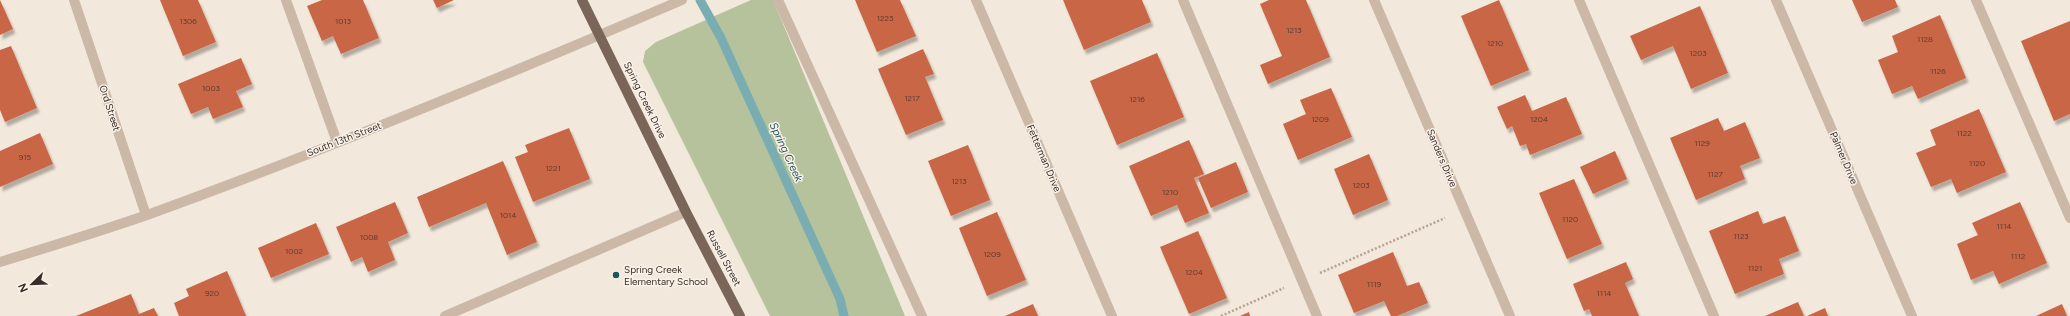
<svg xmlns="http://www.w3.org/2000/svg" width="2070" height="316" font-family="Figtree,sans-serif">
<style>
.green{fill:#b5c29b}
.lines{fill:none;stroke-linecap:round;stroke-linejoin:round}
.stream{stroke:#7aadb1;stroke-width:9}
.building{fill:#c96644;filter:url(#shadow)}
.path{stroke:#b7a291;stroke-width:2.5;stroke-dasharray:2 2;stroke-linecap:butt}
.minor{stroke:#cbb8a7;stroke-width:10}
.major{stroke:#7a6559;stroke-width:10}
.poi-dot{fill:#1c555a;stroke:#faf2e9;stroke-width:1.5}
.labels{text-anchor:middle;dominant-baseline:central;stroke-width:3;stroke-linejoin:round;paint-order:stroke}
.number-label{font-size:8px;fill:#5c3b2f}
.street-label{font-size:10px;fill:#382d28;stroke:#faf2e9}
.poi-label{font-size:10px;fill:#382d28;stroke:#faf2e9;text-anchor:start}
.water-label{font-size:11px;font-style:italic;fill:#1c555a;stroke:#faf2e9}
</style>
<defs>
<filter id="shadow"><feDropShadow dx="2.5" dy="4.5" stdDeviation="1" flood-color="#0004"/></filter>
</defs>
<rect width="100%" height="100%" fill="#f3e8dc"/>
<path class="green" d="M751,0H773L905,316H770L643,62L645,51L656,42Z"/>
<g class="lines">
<path class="stream" d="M700,0L721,38L840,299L844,316"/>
</g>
<g class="building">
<path d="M0,0L13,29L0,35Z"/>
<path d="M160,0H198L216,42L183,56Z"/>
<path d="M322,0H363L379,38L341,54L333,36L322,41L307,6Z"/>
<path d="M433,0H454L437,8Z"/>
<path d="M855,0H900L916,36L877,52Z"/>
<path d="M1063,0H1142L1151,22L1084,50Z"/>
<path d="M1269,0H1306L1330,57L1268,84L1260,65L1282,56L1260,4Z"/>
<path d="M1499,0L1529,70L1491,86L1461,16Z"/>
<path d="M1852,0H1895L1898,7L1862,22Z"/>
<path d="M1700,6L1728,73L1691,89L1673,46L1641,60L1630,36Z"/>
<path d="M1940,15L1966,78L1918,99L1912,86L1892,94L1878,60L1898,52L1892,36Z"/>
<path d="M2070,21V114L2054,121L2021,41Z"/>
<path d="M11,46L37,108L5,122L0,110V50Z"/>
<path d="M923,49L934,74L925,77L943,120L906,135L878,69Z"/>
<path d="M1157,53L1184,117L1117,145L1090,81Z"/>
<path d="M241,58L252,84L236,91L243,107L213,119L208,107L191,114L178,84Z"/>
<path d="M1331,88L1352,137L1298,160L1283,124L1306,114L1300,100Z"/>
<path d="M1525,95L1532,111L1566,97L1582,134L1530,155L1526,144L1520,146L1512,126L1507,129L1497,107Z"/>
<path d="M1979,109L2006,172L1957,193L1951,179L1931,187L1916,153L1936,145L1930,130Z"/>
<path d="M1718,118L1724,131L1745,122L1760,158L1740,166L1745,179L1696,200L1670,138Z"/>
<path d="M569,128L590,179L533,202L515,157L528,152L525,145Z"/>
<path d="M40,133L53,164L0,187V151Z"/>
<path d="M1189,140L1204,174L1194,178L1209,213L1185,223L1177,205L1151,216L1129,166Z"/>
<path d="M968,145L990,200L951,216L928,161Z"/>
<path d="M1615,151L1627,179L1593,194L1580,167Z"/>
<path d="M1369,154L1388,200L1353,215L1334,169Z"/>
<path d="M503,161L537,242L507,255L486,203L429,227L417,197Z"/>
<path d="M1236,162L1248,192L1211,208L1198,178Z"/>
<path d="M1574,179L1602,244L1567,259L1539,193Z"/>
<path d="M395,202L408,233L388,242L395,260L368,272L362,257L351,262L336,227Z"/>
<path d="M2020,202L2047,263L1999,284L1993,271L1971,280L1957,244L1978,235L1972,223Z"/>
<path d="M1758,211L1763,224L1785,216L1799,251L1779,259L1784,274L1735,294L1709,231Z"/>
<path d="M997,212L1026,280L987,296L959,228Z"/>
<path d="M316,223L329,254L271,278L258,248Z"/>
<path d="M1198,231L1227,298L1189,314L1160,247Z"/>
<path d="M1393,252L1407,286L1419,282L1428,303L1397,316H1391L1384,301L1354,313L1338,275Z"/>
<path d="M1626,262L1633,279L1625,283L1639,316H1592L1589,309L1584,311L1573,284Z"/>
<path d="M227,271L246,316H179L174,303L189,296L186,289Z"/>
<path d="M131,294L139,314L154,308L158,316H76Z"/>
<path d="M1798,302L1804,316H1765Z"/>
<path d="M1033,304L1038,316H1005Z"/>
<path d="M2062,304L2067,316H2036Z"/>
<path d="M1825,308L1828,316H1807Z"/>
<path d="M1249,312L1250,316H1240Z"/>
</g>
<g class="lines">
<g class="path">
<path d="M1320,273L1445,218"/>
<path d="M1221,316L1284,288"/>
</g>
<g class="minor">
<path d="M74,0L146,215"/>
<path d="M286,0L337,142"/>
<path d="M778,0L922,316"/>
<path d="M976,0L1112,316"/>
<path d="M1183,0L1317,316"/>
<path d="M1374,0L1510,316"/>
<path d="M1579,0L1714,316"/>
<path d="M1776,0L1912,316"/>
<path d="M1976,0L2070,218"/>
<path d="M0,262C49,247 98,232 147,215C327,150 505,76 682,0"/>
<path d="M445,316L686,212"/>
</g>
<path class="major" d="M582,0L686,212L740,316"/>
</g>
<circle class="poi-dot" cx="616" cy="275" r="4"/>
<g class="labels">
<g class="number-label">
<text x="885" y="18">1223</text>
<text x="188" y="21">1306</text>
<text x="343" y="21">1013</text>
<text x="1294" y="30">1213</text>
<text x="1925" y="39">1128</text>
<text x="1495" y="43">1210</text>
<text x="1698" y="53">1203</text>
<text x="1938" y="71">1126</text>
<text x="211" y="88">1003</text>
<text x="912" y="98">1217</text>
<text x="1137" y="99">1216</text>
<text x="1320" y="119">1209</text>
<text x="1539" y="119">1204</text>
<text x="1964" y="133">1122</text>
<text x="1702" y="143">1129</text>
<text x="25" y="157">915</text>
<text x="1977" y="163">1120</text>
<text x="553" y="168">1221</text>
<text x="1715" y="174">1127</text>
<text x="959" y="181">1213</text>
<text x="1361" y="185">1203</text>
<text x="1170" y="192">1210</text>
<text x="508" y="215">1014</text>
<text x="1570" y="219">1120</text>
<text x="2004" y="226">1114</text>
<text x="1741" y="236">1123</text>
<text x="369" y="237">1008</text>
<text x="294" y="251">1002</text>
<text x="992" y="254">1209</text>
<text x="2018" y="256">1112</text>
<text x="1755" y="268">1121</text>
<text x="1194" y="272">1204</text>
<text x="1374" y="284">1119</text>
<text x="212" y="293">920</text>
<text x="1604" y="293">1114</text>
</g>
<g class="street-label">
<text transform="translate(645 100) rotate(64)">Spring Creek Drive</text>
<text transform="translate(110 108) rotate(72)">Ord Street</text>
<text transform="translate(344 139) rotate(-21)">South 13th Street</text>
<text transform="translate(1044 158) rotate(67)">Fetterman Drive</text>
<text transform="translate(1442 158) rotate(67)">Sanders Drive</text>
<text transform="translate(1844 158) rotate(67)">Palmer Drive</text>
<text transform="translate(724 258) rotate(62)">Russell Street</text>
</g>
<g class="poi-label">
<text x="624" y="269">Spring Creek<tspan x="624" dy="12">Elementary School</tspan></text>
</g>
<g class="water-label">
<text transform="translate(786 152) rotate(65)">Spring Creek</text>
</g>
</g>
<g transform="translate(32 284) rotate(247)" stroke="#faf2e9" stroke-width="3" paint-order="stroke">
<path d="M0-3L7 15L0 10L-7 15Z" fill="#382d28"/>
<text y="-6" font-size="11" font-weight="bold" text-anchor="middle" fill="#382d28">N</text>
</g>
</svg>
